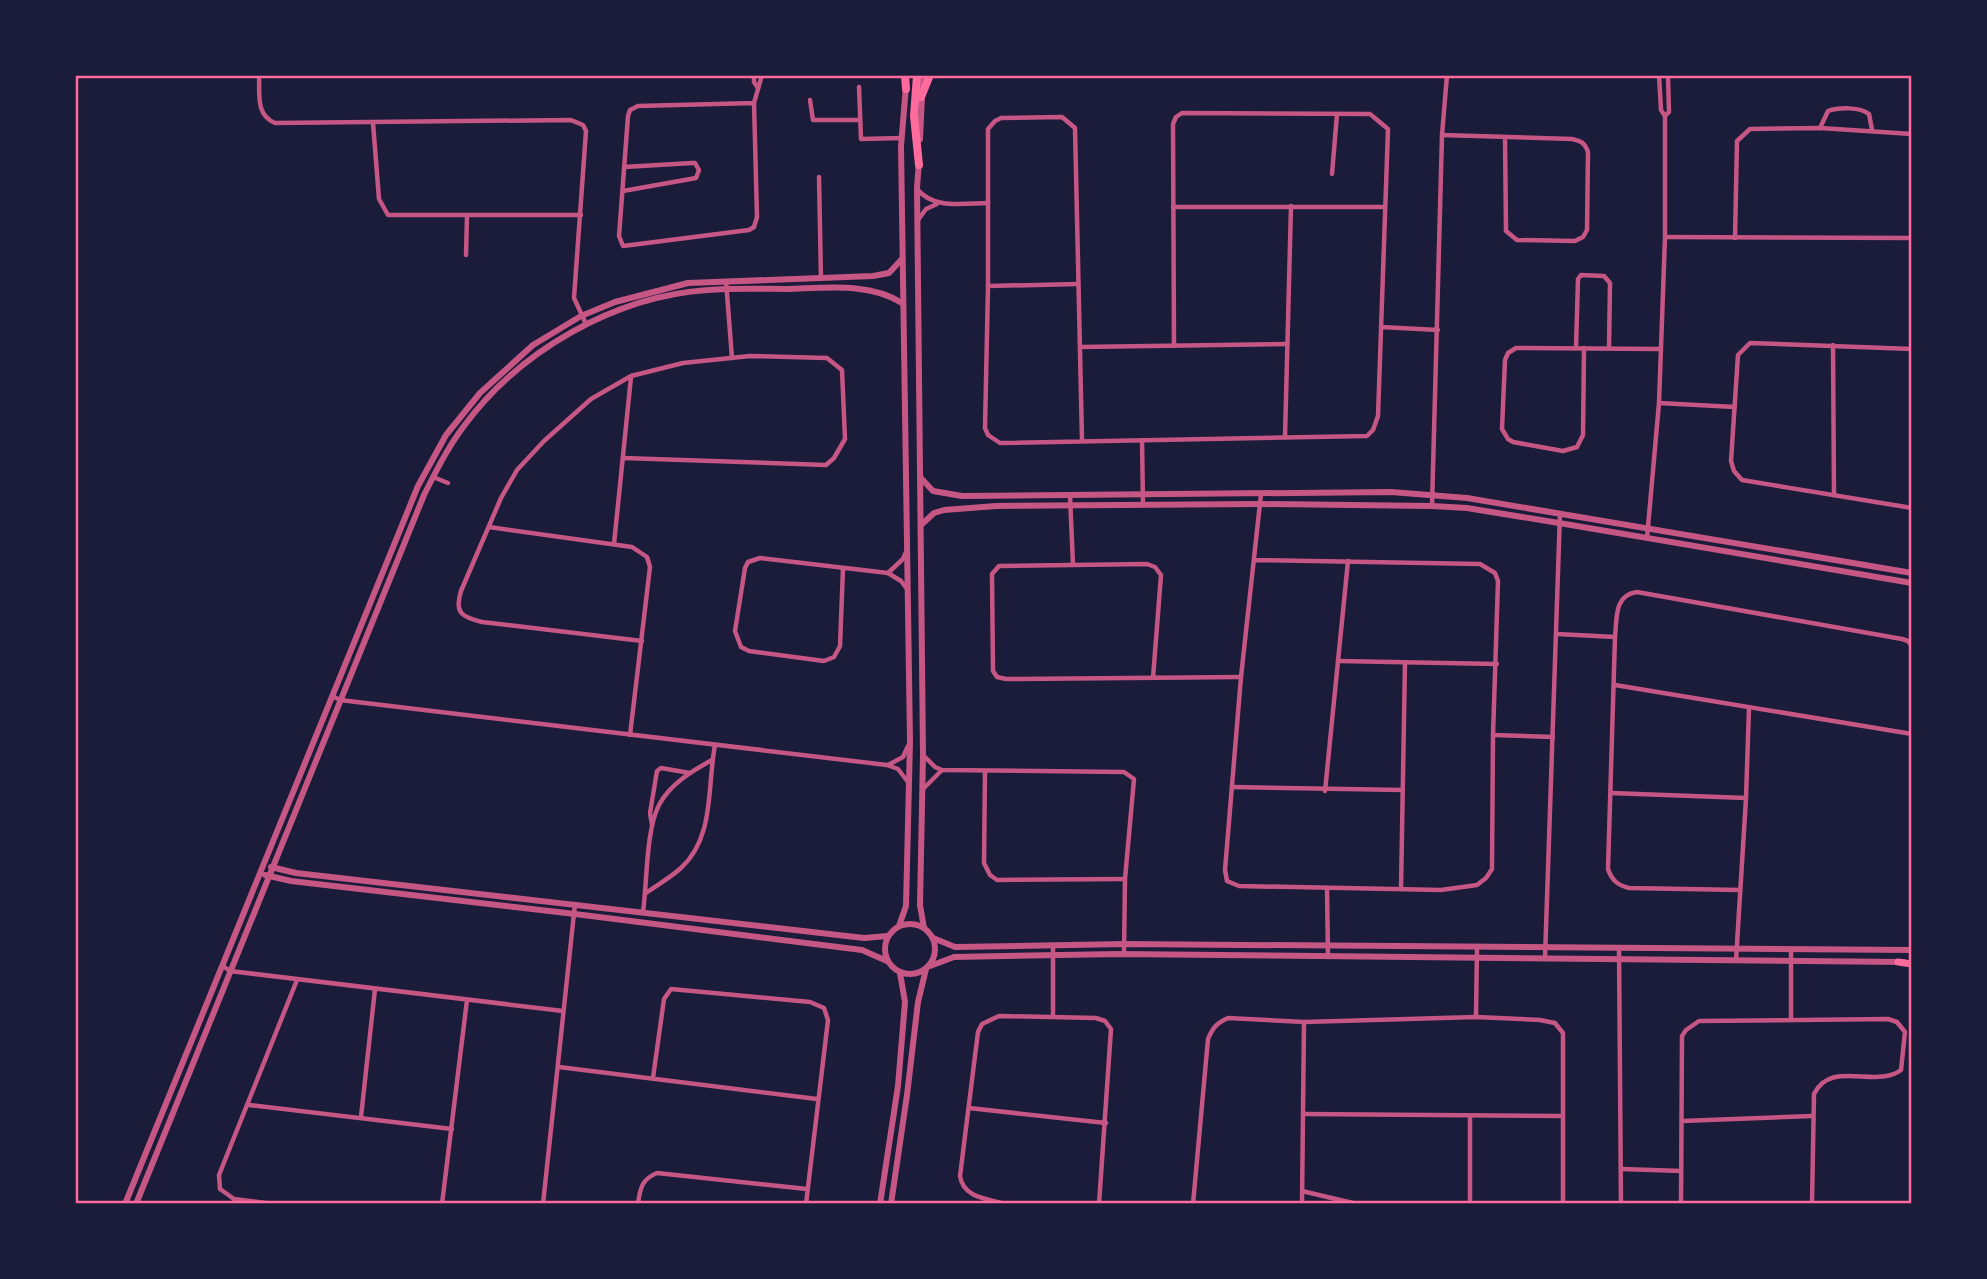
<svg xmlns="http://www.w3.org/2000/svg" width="1987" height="1279" font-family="'Public Sans',sans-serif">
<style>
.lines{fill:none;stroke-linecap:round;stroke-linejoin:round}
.minor{stroke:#c65784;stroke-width:4.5}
.tertiary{stroke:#c65784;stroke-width:6}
.secondary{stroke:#ff6b9d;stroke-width:7}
.primary{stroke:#ff6b9d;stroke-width:8}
.neatline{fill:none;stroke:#ff6b9d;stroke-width:2.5}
</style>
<rect width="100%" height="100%" fill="#1b1b3a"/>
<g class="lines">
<g class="minor">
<path d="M259,75C260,93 255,115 275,123L571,120L583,125L586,131L574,298L586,324"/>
<path d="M754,75V82L758,88"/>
<path d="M859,87L861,139L902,138"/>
<path d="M810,100L813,120H859"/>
<path d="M754,103L638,106L630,110L628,116L619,236L623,246L749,230L754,227L757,217L754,103L762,75"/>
<path d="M1665,116L1669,112L1668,75"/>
<path d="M373,123L379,199L388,215H581"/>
<path d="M1820,128L1828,111C1839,107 1860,107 1869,114L1872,130"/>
<path d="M1442,135L1572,139C1581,141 1585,143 1588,152L1587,230L1583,237L1575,241L1517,240L1506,231L1505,137"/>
<path d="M1332,174L1337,114"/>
<path d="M819,177L821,279"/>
<path d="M917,189C934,210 964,203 988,203"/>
<path d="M623,191L696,178L699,170L695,163H692L624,167"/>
<path d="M1173,207H1385"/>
<path d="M918,220L926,209L937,204"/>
<path d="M1665,237L1912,238"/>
<path d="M1735,238L1737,141L1750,129L1820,128L1912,134"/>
<path d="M466,255L467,216"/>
<path d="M726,281L732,358"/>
<path d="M988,286L1078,284"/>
<path d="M1381,327L1438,330"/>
<path d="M1833,345L1834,495"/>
<path d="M1080,347L1287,344"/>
<path d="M1576,348L1578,279L1581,275L1604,276L1610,283L1609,348"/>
<path d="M1584,348L1583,435L1577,447L1563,451L1513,442L1508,439L1502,429L1505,360L1508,353L1516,348L1659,349"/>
<path d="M1912,349L1750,343L1738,355L1731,461L1734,471L1742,480L1912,508"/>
<path d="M1659,403L1735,407"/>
<path d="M1285,437L1291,206"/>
<path d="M1082,440L1075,128L1062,117L1001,118L995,121L988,129V286L985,428L988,435L1000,443L1367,436L1373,430L1378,416L1388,129L1370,114L1182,113L1176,117L1173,124L1174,346"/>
<path d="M1142,440L1143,505"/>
<path d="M623,458L826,465L834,458L845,439L842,370L827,358L750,356L683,363L631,376L591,399L544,441L517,470L501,498L461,591C454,613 462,617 482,622L642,641"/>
<path d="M433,477L448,483"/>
<path d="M1070,496L1073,565"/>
<path d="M1432,506L1442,135L1447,75"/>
<path d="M489,527L632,547L647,557L650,567L630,735"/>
<path d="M1647,538L1659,403L1665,237V116L1661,110L1659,75"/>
<path d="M614,544L631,377"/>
<path d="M1254,560L1480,564L1495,573L1498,581L1493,735L1492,869L1486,878L1477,885L1441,890L1239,886L1227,881L1225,870L1241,677L1261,494"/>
<path d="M843,568L840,646L834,657L824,661L749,651L741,647L735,631L745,568L748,562L760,558L888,573L901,581L907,589"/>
<path d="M888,573L903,559L906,552"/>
<path d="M1557,634L1615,637"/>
<path d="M1338,661L1497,664"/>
<path d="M1153,678L1161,575L1155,567L1147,564L999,566L992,574L993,671L997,677L1006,679L1241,677"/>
<path d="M1615,685L1912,734"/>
<path d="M332,696L340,700L887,765L898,769L908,782"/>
<path d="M1493,735L1553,737"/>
<path d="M924,756L935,767L942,770L1124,772L1134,779L1125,879L1124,954"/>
<path d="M888,765L903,757L908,746"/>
<path d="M985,772L984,863L990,875L997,880L1125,879"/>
<path d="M1232,787L1403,790"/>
<path d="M923,789L941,771"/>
<path d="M1325,791L1348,561"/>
<path d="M1611,793L1746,798"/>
<path d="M652,825L650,813L657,771L661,768L690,773"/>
<path d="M1327,888L1328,957"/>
<path d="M1401,889L1405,663"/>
<path d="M1740,890L1629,888C1618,885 1612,881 1608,869L1615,637C1617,618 1614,595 1637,592L1902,639L1908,641L1912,646"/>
<path d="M646,893C657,885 670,878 681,868C715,837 707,786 715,745"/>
<path d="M643,912C647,884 646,829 659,805C670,784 692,771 712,760"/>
<path d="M1619,947L1621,1204"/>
<path d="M1791,950V1019"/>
<path d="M1545,958L1560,513"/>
<path d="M1736,960L1746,798L1749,708"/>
<path d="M223,966L230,971L563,1011"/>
<path d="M1053,1016V945"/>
<path d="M1476,1017L1477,946"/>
<path d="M559,1067L817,1099"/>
<path d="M653,1078L664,999L671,989L810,1002L824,1008L828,1020L806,1204"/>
<path d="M249,1105L452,1129"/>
<path d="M969,1108L1106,1123"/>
<path d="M1303,1114L1562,1116"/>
<path d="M361,1117L375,989"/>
<path d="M1682,1121L1812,1116"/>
<path d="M1622,1169L1681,1171"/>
<path d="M1302,1191L1357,1204"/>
<path d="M274,1204L234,1199L220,1189L219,1175L297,980"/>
<path d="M442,1204L467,1000"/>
<path d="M543,1204L575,904"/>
<path d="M638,1204C640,1188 642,1179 657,1173L807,1189"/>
<path d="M1006,1204C988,1199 963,1198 960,1176L978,1032L982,1024L999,1016L1096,1018L1105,1021L1111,1029L1099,1204"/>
<path d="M1193,1204L1208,1039C1213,1027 1217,1023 1228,1018L1304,1022L1476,1017L1540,1020L1555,1023L1563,1033V1204"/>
<path d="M1302,1204L1304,1022"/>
<path d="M1470,1204V1116"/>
<path d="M1681,1204L1682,1036L1686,1030L1699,1021L1888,1019L1897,1022L1905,1032L1901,1070C1876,1089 1831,1059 1814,1094L1812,1204"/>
</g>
<g class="tertiary">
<path d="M920,139L923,75"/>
<path d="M919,161L917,188L923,755L920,905L924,928"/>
<path d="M920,477L933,491L962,496L1391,492L1467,498L1912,573"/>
<path d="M921,525L934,513L944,510L996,506L1260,504L1432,506L1467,508L1559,523L1912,583"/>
<path d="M271,867L296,873L864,938L888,936"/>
<path d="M265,875L291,881L575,914L862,950L887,961"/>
<circle cx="910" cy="949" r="25"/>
<path d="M899,926L906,906L910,741L901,146L906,86"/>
<path d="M933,938L955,947L1124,944L1912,950"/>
<path d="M930,966L954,957L1119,954L1903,962"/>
<path d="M125,1204L418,486L446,435L480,393L533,345L581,316L615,302L688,283L873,276L889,273L902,259"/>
<path d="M136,1204L424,495C436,471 448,447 464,426C519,351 615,296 708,290C734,288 761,289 788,289C825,288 870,282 902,303"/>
<path d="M880,1204L898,1086L905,1002L900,973"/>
<path d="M891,1204L907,1095L918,1002L926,969"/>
</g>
<path class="secondary" d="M1898,962L1912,964"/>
<g class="primary">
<path d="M905,75L906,89"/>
<path d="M917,75L914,116L919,165"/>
<path d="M921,97L930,75"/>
</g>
</g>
<rect width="1987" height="1279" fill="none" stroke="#1b1b3a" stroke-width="154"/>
<rect x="77" y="77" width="1833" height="1125" class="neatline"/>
</svg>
